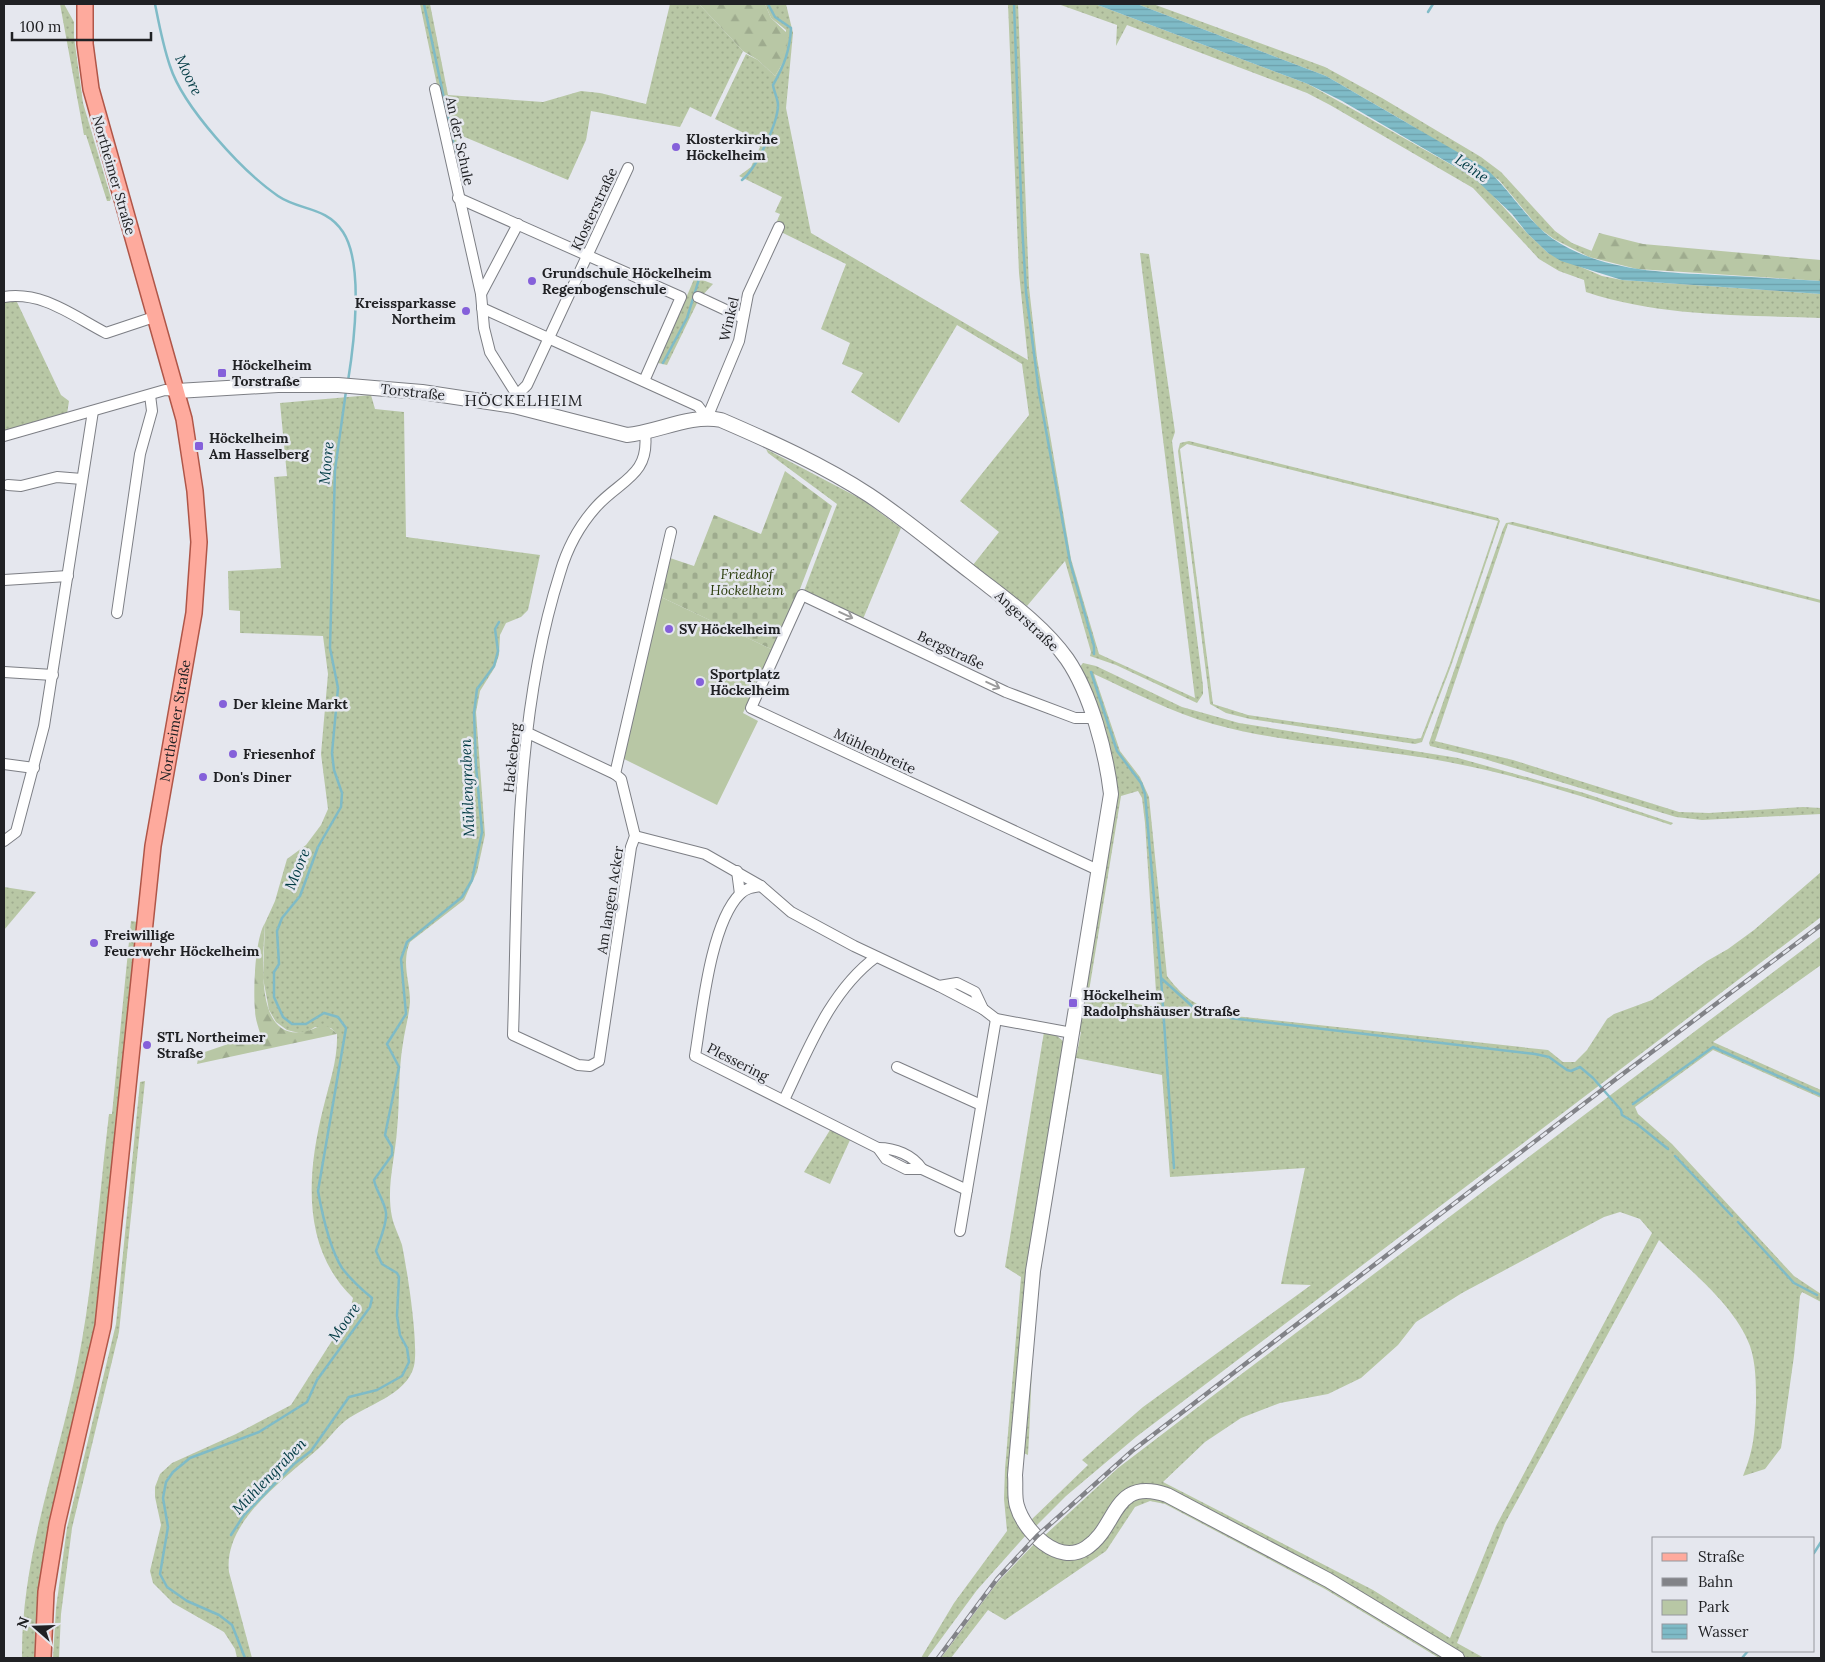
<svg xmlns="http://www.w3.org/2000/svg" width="1825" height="1662" font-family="Lora,serif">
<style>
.green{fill:url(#green-dots);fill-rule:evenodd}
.forest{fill:url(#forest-firs)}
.cemetery{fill:url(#cemetery-stones)}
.pitch{fill:#b8c7a5}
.water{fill:url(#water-rules)}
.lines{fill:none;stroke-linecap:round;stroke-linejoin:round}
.stream{stroke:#7fbbc7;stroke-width:2.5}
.street-casing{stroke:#7d7f85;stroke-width:12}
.secondary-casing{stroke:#7d7f85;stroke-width:16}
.primary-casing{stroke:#b05648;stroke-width:18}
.street{stroke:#fff;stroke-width:10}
.secondary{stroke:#fff;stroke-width:14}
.primary{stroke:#feaa9d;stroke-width:15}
.rail-casing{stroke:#828388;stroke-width:4.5}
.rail{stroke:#e5e7ee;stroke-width:2.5;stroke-dasharray:8;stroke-linecap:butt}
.oneway{stroke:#9b9b9c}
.poi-dot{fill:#8560da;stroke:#e5e7ee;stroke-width:2}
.labels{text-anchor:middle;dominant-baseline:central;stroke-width:5;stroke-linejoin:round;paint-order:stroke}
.poi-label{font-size:14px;font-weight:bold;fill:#202124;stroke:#e5e7ee;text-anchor:start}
.street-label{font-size:14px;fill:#202124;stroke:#e5e7ee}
.park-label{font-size:14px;font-style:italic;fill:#2a3c0b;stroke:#e5e7ee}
.water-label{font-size:15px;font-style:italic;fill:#003a43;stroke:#e5e7ee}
.quarter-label{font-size:16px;letter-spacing:1px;fill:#202124;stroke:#e5e7ee}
</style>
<defs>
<pattern id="green-dots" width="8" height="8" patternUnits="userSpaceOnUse" patternTransform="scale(1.25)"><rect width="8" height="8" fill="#b8c7a5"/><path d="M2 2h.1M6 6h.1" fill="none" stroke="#9eab8e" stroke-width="1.8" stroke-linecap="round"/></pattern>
<pattern id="forest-firs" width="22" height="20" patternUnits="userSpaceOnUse" patternTransform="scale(1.25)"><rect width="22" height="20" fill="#b8c7a5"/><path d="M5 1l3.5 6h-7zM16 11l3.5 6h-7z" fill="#9eab8e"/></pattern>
<pattern id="cemetery-stones" width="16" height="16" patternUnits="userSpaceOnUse" patternTransform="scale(1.25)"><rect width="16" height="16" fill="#b8c7a5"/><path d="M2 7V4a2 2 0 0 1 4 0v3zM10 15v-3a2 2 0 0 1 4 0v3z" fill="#9eab8e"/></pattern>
<pattern id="water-rules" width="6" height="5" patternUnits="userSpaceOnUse" patternTransform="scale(1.25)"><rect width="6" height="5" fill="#7fbbc7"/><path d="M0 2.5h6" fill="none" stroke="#6da0ab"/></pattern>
</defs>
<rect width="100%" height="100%" fill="#e5e7ee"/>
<g class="green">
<path d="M60,4H64L74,22V37L83,103L111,198L110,201H107L86,135H84Z"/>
<path d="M420,4H430L448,95L543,102L581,91L600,93L646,104L670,4H699L743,51L711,117L690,107L680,127L591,111L586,140L568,180L455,133L464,179L456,176Z"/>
<path d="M765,4H786L793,33L786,108L811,233L1028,360L1019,273L1008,4H1018L1029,287L1037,358L1071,559L1099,654L1195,698L1140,253L1149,254L1175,432L1172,441L1203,686V694L1197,703L1116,665L1090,656L1091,652L1065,561L1027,606L973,565L999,532L960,501L1029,415L1022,364L957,325L899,423L851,392L863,373L842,364L850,343L821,329L846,264L781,232L784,226L777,221L780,214L775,212L782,197L739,176L751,167L760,147L746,134L715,119L746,54L758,60L775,76L784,61L786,30L771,18Z"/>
<path d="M1058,4H1095L1308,84L1473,177L1488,190L1527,233L1548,253L1602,276L1622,280L1821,294V318C1743,315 1661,317 1586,292L1584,280L1559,271L1539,259L1473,188L1330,105L1307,93L1127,25L1116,46L1117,25Z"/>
<path d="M1137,4H1153L1325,67L1382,98L1481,157L1501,172L1555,231L1572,243L1592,251L1589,257L1554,239L1539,228L1499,180L1404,121L1326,76Z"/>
<path d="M695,277L713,284L699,299L667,365L658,363Z"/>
<path d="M16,300L61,395L69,401L67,414L4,432V301Z"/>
<path d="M371,395L375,409L404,412L406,537L540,555L528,610L521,617L506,623L500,635L499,655L495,667L480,691L476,712L485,835L477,872L464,900L410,942C401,963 410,981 410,1002C409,1016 405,1029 403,1043C398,1071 400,1102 397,1130C395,1159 386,1188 392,1217C394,1226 399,1236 402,1245C407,1269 419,1344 414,1366C407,1395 366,1405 345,1421C335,1429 328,1440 319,1448C285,1479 223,1521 229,1572L252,1658H237L235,1649L224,1632L173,1603L153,1583L150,1571L161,1525L155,1497V1487L160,1474L172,1463L236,1434L291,1405L349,1314L353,1298C301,1248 307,1174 323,1109C329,1084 338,1060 337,1034L331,1028L315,1027L307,1032L299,1033L287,1030L276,1022L269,1010L263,978L265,923L275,901L287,859L306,845L321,825L328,809L321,754L328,674L323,636L240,633V611L229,610L228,571L281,568L274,477L287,476L280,403Z"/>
<path d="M1189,441L1498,518L1500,521L1451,666L1422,742L1415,744L1250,719L1226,713L1210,704L1178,451L1180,443ZM1187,444L1498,521L1449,666L1421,738L1415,739L1248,715L1213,704L1180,449Z"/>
<path d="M766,449L863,500L901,528L863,619L804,591L837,504L768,453Z"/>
<path d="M1513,522L1821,600V603L1508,524L1435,741L1513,760L1679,812L1709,813L1803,807L1821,808V814L1702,820L1676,817L1481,758L1430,746L1429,743L1503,529L1506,523Z"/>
<path d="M1083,663L1096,666L1182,707L1239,723L1458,758L1584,793L1673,823L1671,825C1598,802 1524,776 1448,762C1371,747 1289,745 1213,724C1171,712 1133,692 1094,674L1120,751L1140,777L1149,797L1167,976C1187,1003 1203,1009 1235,1016L1548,1050L1563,1062H1575L1587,1050L1607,1019L1614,1014L1652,1000L1707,961L1728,949L1754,930L1821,872V917L1136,1437L1066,1496L1035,1527L1030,1521L1088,1465L1082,1460L1143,1407L1311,1285L1281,1284L1305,1168L1170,1177L1162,1075L1076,1058C1063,1142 1045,1226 1036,1311C1031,1359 1031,1407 1028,1455L1021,1452L1030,1332L1074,1053H1077L1081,1032L1077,1031L1113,817L1079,668ZM1138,791L1142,798L1145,823L1157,1007L1088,997L1121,796Z"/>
<path d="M4,887L36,892L4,930Z"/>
<path d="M131,921L138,922L103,1287L36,1658H22C21,1556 59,1460 78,1362C94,1280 99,1196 109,1114H112Z"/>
<path d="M1821,936V965L1713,1042L1821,1090V1098L1713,1050L1635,1107L1638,1114L1672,1144L1794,1276L1821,1294V1302L1802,1292L1800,1296L1794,1356L1781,1448L1765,1469L1743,1476C1754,1449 1755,1432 1756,1402C1756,1383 1756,1364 1750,1346C1735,1305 1689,1270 1659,1240L1505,1523L1457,1643L1484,1658H1465L1430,1636L1157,1485C1142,1484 1124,1488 1114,1500C1093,1527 1085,1566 1044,1536L1118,1468L1194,1410ZM1620,1212L1640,1219L1652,1233L1496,1526L1450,1638L1373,1590L1163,1482L1205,1442L1241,1418L1280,1403L1328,1394L1361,1378L1398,1345L1416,1322L1462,1293L1604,1217Z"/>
<path d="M1044,1032L1056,1035L1064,1042L1013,1512L1018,1524L1027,1534L977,1590L927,1658H921L954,1603L1007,1531L1004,1499L1005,1469L1021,1277L1005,1267Z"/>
<path d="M145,1081L119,1332L72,1528L61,1614L59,1658H53L56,1608L67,1528L116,1324L140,1082Z"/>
<path d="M830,1130L850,1140L830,1184L804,1172Z"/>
<path d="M1158,1496L1328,1584L1449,1658H1439L1325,1589L1165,1504L1150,1501L1135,1507L1106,1551L1005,1620L988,1610L951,1658H941L997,1583L1035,1543L1071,1559L1128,1504L1140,1498Z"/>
</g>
<g class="forest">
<path d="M699,4H765L771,18L789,35L784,61L775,76L758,60L743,51Z"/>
<path d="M1599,233L1643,244L1821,260V281L1637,269L1589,257Z"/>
<path d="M265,923C264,951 252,1040 303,1032C318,1030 321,1018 337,1034L197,1064L199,1054L260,1033C258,1026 255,1018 255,1010C253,991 255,938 265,923Z"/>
</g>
<path class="cemetery" d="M785,471L832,506L800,589L773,650L661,597L670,558L694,566L714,515L761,534Z"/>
<path class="pitch" d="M661,597L773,650L743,713L758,721L717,805L624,759Z"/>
<path class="water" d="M1095,4H1137L1326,76L1485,168C1510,189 1526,220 1553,239C1601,271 1660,272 1715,275C1750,277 1786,279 1821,281V294L1622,280L1561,261L1548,253L1527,233L1512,214L1473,177L1342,101L1308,84Z"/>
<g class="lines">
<g class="stream">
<path d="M155,4C159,24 163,46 170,66C183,107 243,172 278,196C300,211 326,206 343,232C364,264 354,344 348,381"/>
<path d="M424,4L460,174"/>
<path d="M1014,4L1022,224L1026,292L1039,392L1070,562L1094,646V654"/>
<path d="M1428,12L1433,4"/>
<path d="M742,180C756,169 778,123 778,105C778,99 774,92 773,85C784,66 790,50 791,28L775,17L768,4"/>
<path d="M663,363L687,318L699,279"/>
<path d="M1091,672L1117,751L1141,783L1145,794L1161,978L1174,1168"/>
<path d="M1161,978L1193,1007L1230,1018L1535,1054L1549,1057L1567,1070L1571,1071L1580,1067L1593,1078L1621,1110L1622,1115L1637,1124L1668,1149"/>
<path d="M1633,1104L1713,1047L1821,1095"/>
<path d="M1675,1156L1732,1216"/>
<path d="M1738,1222L1794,1283L1817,1295"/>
<path d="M231,1535L244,1515L294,1464L311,1451L349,1397L377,1390L402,1376L409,1362L407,1348L400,1335L397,1316L399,1277L397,1273L382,1264L376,1251C380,1239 387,1225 386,1213C385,1202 376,1191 374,1180L392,1155V1147L385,1135L399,1067L387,1044L406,1014L401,959L407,942L462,897L472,880L482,832L476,766L474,713L477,689L494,666L498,651L495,629L499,622"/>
<path d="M1814,1553L1821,1542"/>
<path d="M245,1658L232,1625L219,1615L187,1601L167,1587L160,1574L168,1527L163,1498L166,1482L173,1472L190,1458L259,1432L307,1402L317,1380L370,1307L372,1298C361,1289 351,1280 342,1268C330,1249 322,1213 318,1191L346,1028L338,1017L324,1013L306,1024H292L283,1017L274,997V972L279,964L277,931L282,918L300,896L318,847L341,807L342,793L334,770L332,753L338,688L330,648L335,470L346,391"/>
<path d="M1742,1658L1748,1651"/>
</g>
<g class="street-casing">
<g id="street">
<path d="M435,89L481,294L484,328L490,352L517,395L514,406"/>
<path d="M458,198L681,297L644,381"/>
<path d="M481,294L518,224"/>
<path d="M4,297C43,291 73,316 106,333L157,316"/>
<path d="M698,297L743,318"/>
<path d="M482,308L698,406L707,418L739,341L748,294L779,227"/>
<path d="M517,395L527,385L628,168"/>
<path d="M4,436L165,390L177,391"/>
<path d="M8,485L21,486L57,477L82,479"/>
<path d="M4,580L68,576"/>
<path d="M117,613L140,454L152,411L150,395"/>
<path d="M4,672L53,675"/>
<path d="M1093,718H1075L1006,692L802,595L751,708L1100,871"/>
<path d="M528,733L615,774L621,779L635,836L631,847L599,1061L590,1066L578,1065L513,1035C518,882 513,721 560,573C567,549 579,526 596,507C620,480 650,476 645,433"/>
<path d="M4,764L34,768"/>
<path d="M615,774L671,532"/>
<path d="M635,836L705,854L761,886L791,912L854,946L939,986L957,983L975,992L983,1009L996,1019L1072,1033"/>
<path d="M4,841L16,832L44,726L93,411"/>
<path d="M737,871L740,894"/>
<path d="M761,886C753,887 746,888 740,894C710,924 702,1014 695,1056L878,1148L886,1159L906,1169H922L967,1190"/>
<path d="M939,986L983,1009"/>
<path d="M897,1067L981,1105"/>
<path d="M784,1100C808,1050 830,991 876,957"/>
<path d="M878,1148C895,1148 913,1155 922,1169"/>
<path d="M960,1231L996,1019"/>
</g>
</g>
<g class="secondary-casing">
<path id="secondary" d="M177,391L278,385H338L422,392L514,406L627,435C658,432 690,414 721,420C772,442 823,465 869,495C905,519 938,547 972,573C1005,599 1042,624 1067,659C1091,694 1106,752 1111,794L1033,1271L1015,1475C1016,1485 1014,1497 1017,1506C1024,1531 1058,1566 1086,1548C1118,1528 1112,1476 1167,1495L1328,1580L1457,1658"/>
</g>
<g class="primary-casing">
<g id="primary">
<path id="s1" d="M43,1658L46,1592L57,1524L103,1326L153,846L194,613L199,542L195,491L184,419L91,89L85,44V4"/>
</g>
</g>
<use href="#street" class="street"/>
<use href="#secondary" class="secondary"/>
<use href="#primary" class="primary"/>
<g class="rail-casing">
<path id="rail" d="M938,1658L997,1579L1037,1536L1132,1451L1620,1076L1821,925"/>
</g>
<use href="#rail" class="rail"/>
</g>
<defs><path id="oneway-shaft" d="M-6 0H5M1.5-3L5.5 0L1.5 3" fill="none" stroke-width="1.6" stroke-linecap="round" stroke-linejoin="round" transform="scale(1.25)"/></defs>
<g class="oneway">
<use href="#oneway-shaft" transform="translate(846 615) rotate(25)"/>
<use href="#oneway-shaft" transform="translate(993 685) rotate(25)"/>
</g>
<g class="poi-dot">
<circle cx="676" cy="147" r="5"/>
<circle cx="532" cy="281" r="5"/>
<circle cx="466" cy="311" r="5"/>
<rect x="217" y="368" width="10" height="10" rx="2.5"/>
<rect x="194" y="441" width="10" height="10" rx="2.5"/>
<circle cx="669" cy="629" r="5"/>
<circle cx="700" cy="682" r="5"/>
<circle cx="223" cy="704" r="5"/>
<circle cx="233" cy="754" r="5"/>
<circle cx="203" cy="777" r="5"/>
<circle cx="94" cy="943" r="5"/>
<rect x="1068" y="998" width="10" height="10" rx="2.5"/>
<circle cx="147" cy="1045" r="5"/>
</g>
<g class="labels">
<g class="poi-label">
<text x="686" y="139">Klosterkirche<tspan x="686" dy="16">Höckelheim</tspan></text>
<text x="542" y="273">Grundschule Höckelheim<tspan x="542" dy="16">Regenbogenschule</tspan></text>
<text x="456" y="303" text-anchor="end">Kreissparkasse<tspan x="456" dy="16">Northeim</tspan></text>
<text x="232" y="365">Höckelheim<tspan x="232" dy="16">Torstraße</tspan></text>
<text x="209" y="438">Höckelheim<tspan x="209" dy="16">Am Hasselberg</tspan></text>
<text x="679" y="629">SV Höckelheim</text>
<text x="710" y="674">Sportplatz<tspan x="710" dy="16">Höckelheim</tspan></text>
<text x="233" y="704">Der kleine Markt</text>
<text x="243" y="754">Friesenhof</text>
<text x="213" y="777">Don's Diner</text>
<text x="104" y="935">Freiwillige<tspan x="104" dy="16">Feuerwehr Höckelheim</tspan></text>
<text x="1083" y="995">Höckelheim<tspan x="1083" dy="16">Radolphshäuser Straße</tspan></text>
<text x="157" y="1037">STL Northeimer<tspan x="157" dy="16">Straße</tspan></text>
</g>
<g class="street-label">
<text transform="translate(460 141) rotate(78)">An der Schule</text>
<text transform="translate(114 175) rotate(74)">Northeimer Straße</text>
<text transform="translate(594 209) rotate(-65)">Klosterstraße</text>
<text transform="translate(729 319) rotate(-77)">Winkel</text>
<text transform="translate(413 392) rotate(6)">Torstraße</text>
<text transform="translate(1027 621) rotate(43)">Angerstraße</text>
<text transform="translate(951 650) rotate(25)">Bergstraße</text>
<text stroke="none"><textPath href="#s1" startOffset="948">Northeimer Straße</textPath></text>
<text transform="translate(875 751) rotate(25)">Mühlenbreite</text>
<text transform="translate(512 758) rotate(-84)">Hackeberg</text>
<text transform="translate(610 900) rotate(-81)">Am langen Acker</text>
<text transform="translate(738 1062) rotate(27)">Plessering</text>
</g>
<g class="park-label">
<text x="747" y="574">Friedhof<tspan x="747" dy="16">Höckelheim</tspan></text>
</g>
<g class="water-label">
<text transform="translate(189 75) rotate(64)">Moore</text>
<text transform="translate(1472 168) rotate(35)">Leine</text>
<text transform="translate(326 463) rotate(-84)">Moore</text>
<text transform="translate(467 788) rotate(-92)">Mühlengraben</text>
<text transform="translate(297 869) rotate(-68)">Moore</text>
<text transform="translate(344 1322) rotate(-55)">Moore</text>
<text transform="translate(269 1476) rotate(-46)">Mühlengraben</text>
</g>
<g class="quarter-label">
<text x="524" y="400">HÖCKELHEIM</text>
</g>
</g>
<rect width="1825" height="1662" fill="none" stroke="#202124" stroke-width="10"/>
<rect x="1652" y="1537" width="162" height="115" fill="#e5e7ee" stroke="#96989d"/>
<rect x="1662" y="1553" width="25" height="8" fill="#feaa9d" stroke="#96989d"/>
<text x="1698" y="1562" font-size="15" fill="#202124">Straße</text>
<rect x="1662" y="1578" width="25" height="8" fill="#828388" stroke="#96989d"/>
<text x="1698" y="1587" font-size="15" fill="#202124">Bahn</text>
<rect x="1662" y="1600" width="25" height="15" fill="#b8c7a5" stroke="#96989d"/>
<text x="1698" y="1612" font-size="15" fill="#202124">Park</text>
<rect x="1662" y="1624" width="25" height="15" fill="url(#water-rules)" stroke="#96989d"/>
<text x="1698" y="1637" font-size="15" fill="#202124">Wasser</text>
<g transform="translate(35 1627) rotate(290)" stroke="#e5e7ee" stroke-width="4" paint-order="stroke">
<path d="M0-4L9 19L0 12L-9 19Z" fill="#202124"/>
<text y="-8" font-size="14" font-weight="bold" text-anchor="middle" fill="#202124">N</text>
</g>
<path d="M12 32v8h139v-8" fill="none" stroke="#202124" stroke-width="2.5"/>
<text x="20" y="32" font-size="15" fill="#202124" stroke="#e5e7ee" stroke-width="4" paint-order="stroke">100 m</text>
</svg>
